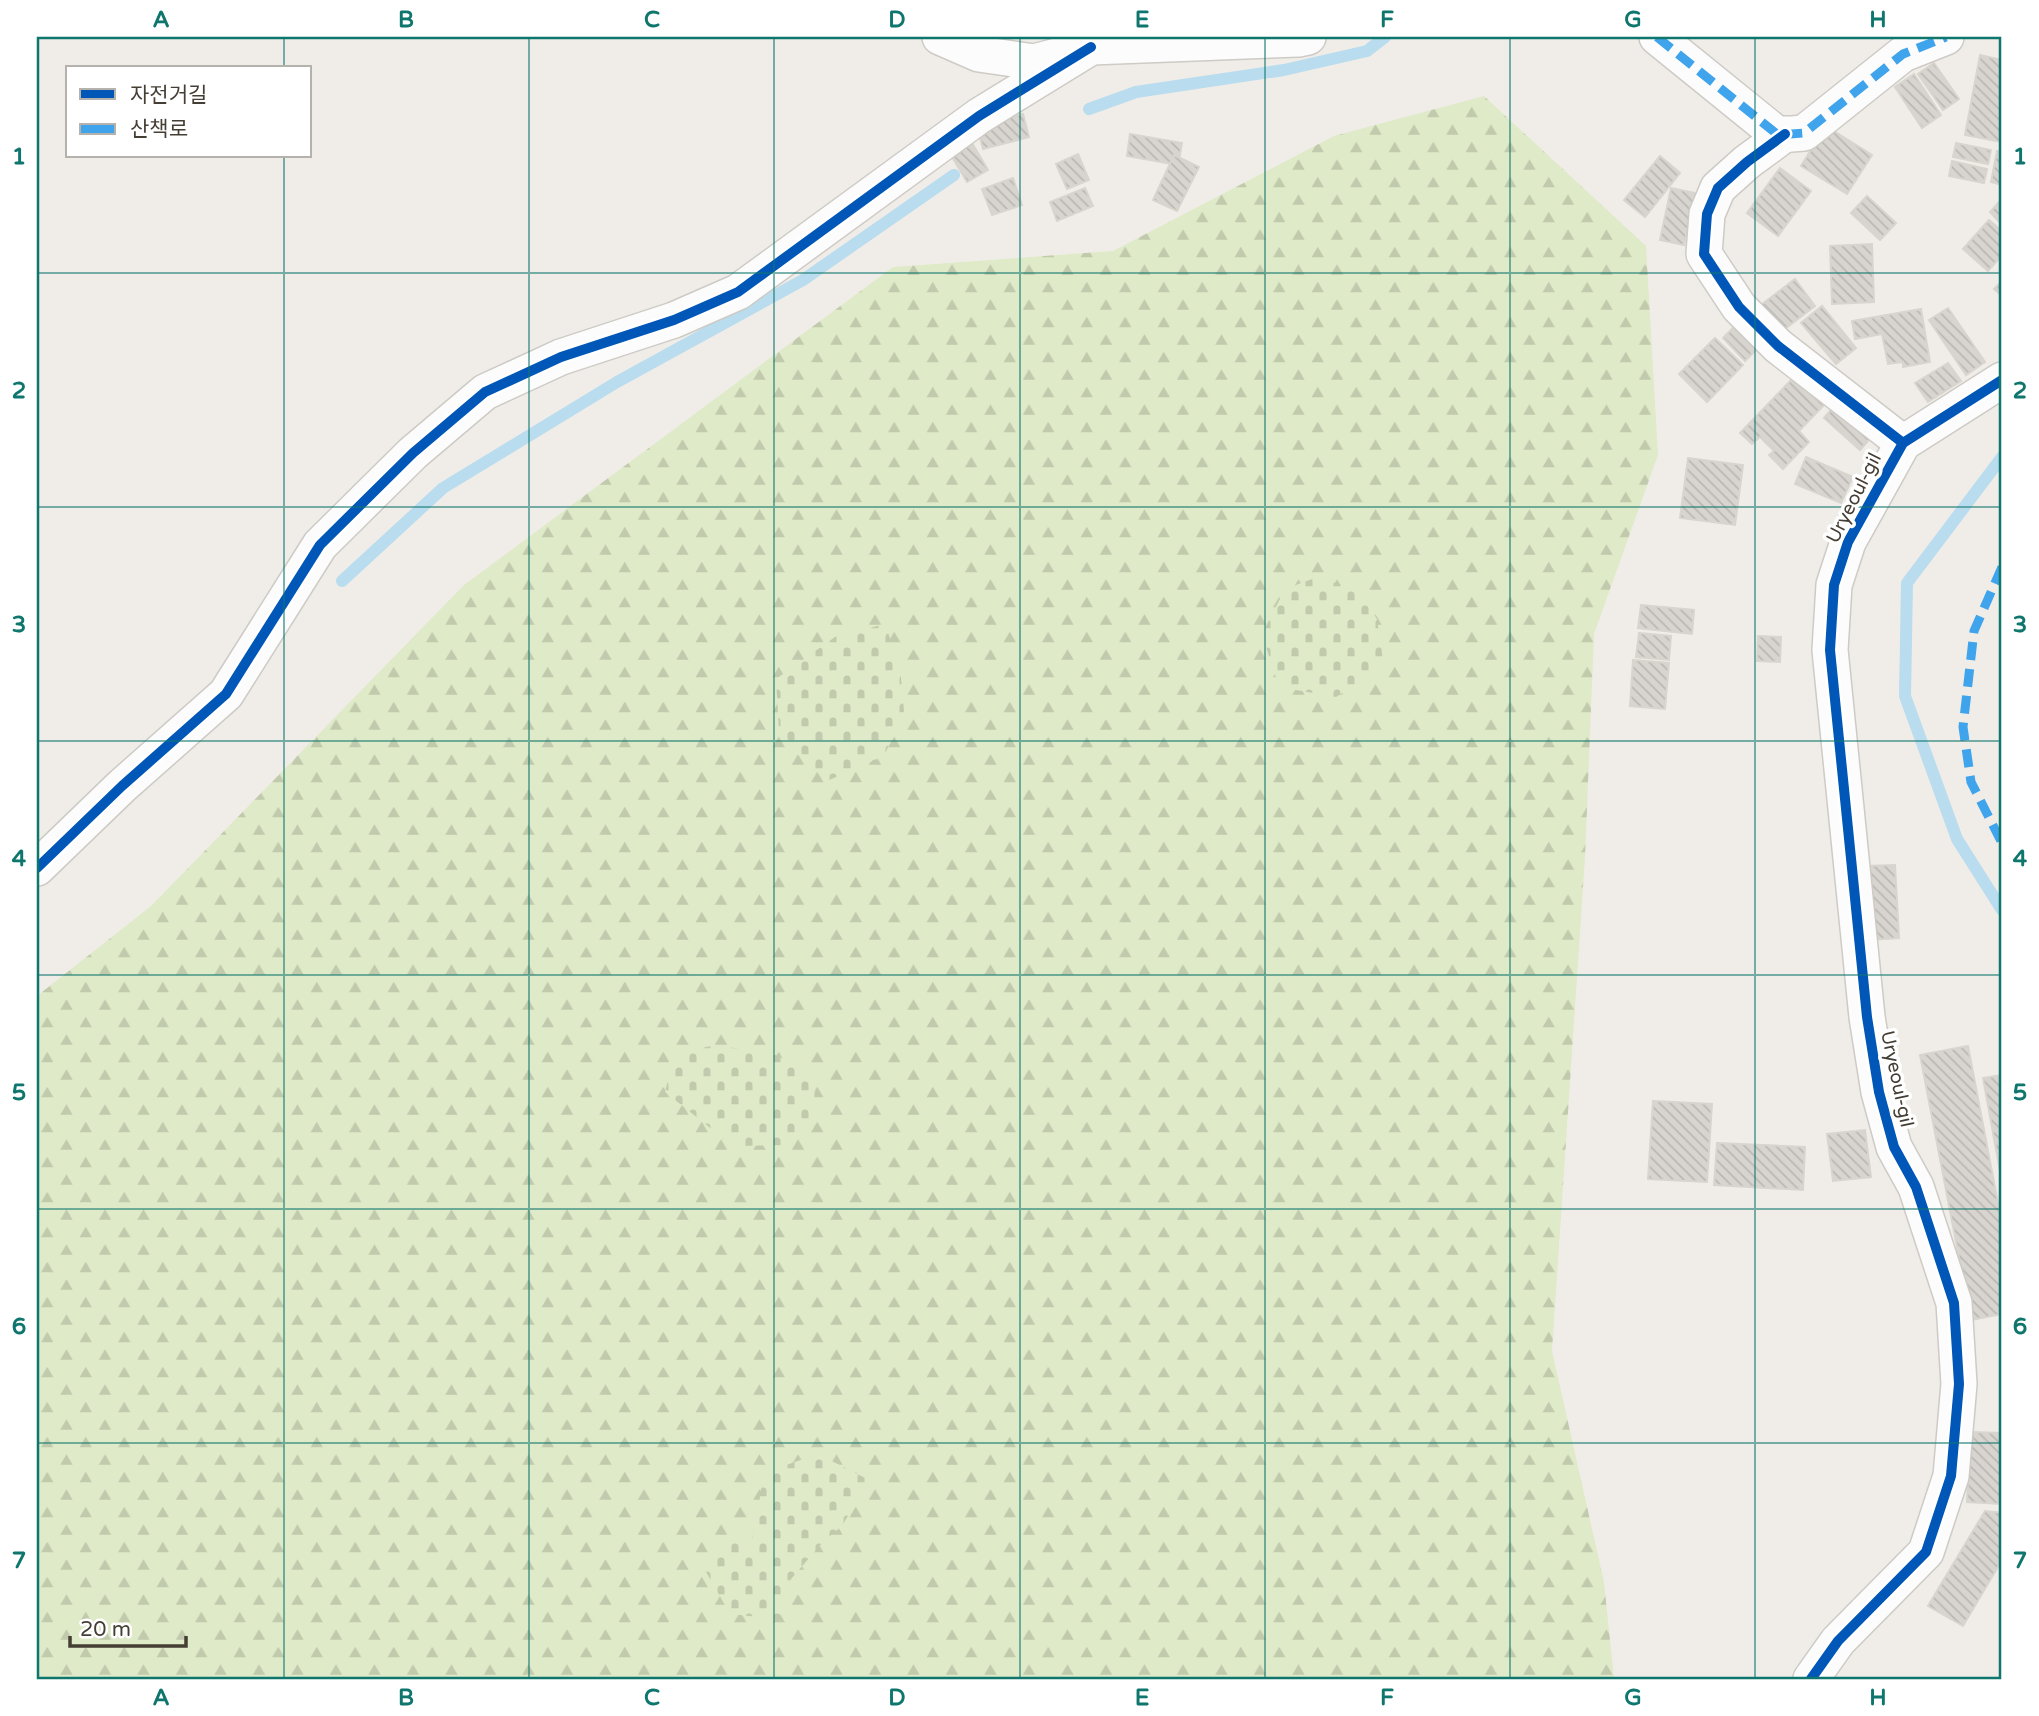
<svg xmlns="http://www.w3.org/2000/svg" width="2039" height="1716" font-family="'Varela Round','Noto Sans KR',sans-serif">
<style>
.forest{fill:url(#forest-firs)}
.cemetery{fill:url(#cemetery-stones)}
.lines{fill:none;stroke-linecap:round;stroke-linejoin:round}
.stream{stroke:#b9dcee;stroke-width:12}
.building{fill:url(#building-back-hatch);stroke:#d8d4ce;stroke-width:2}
.minor-casing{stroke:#cecbc6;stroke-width:38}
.minor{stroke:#fdfcfc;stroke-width:35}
.quiet{stroke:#3fa4eb;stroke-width:9;stroke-dasharray:18 9;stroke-linecap:butt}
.cycleway-casing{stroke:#fff;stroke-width:15}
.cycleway{stroke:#0057b8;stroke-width:10}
.grid{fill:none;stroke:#0f766e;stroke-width:2;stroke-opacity:0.55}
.labels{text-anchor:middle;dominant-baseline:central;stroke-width:7;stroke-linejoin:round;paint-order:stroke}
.street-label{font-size:19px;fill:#453e35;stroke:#fff}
.neatline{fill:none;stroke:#0f766e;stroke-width:2.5}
.grid-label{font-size:23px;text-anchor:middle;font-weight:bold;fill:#0f766e}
</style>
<defs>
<pattern id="forest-firs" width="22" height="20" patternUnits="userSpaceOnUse" patternTransform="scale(1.75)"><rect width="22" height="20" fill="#dfeac8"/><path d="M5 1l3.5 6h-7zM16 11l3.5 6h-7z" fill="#c1caac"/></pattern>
<pattern id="cemetery-stones" width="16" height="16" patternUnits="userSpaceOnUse" patternTransform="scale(1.75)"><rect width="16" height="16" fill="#dfeac8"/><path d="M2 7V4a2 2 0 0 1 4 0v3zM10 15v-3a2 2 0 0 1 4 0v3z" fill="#c1caac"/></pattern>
<pattern id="building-back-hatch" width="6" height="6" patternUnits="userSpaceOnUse" patternTransform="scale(1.75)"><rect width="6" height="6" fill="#d8d4cf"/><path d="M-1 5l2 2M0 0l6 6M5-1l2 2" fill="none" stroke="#bbb7b2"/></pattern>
</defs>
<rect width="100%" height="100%" fill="#f0ede8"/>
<path class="forest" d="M1484,96L1646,246L1658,455L1594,634L1585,858L1552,1351L1604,1582L1614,1679H37V996L151,906L464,585L893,267L1113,251L1334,136Z"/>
<g class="cemetery">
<path d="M1315,578L1357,589L1377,619L1384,667L1336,697L1279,687L1262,634L1285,589Z"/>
<path d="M885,624L900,667L904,711L884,756L827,781L779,730L776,679L835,637Z"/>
<path d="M717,1045L776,1055L815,1075L814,1115L783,1145L733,1146L665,1092L675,1053Z"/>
<path d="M818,1454L869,1480L842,1526L823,1542L791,1579L779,1619L730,1614L705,1570L728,1533L751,1541L759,1519L760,1492L769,1471Z"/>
</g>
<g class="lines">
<g class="stream">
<path d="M1089,109L1136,92L1284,70L1367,51L1385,37"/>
<path d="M2002,457L1907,583L1905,696L1957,839L2002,910"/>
<path d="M342,581L443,488L617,382L803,280L954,175"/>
</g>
</g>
<g class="building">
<path d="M1980,55L2002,60V142L1965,135Z"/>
<path d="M1934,63L1959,99L1943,110L1918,74Z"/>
<path d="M1914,74L1941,115L1922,128L1895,87Z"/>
<path d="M1023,114L1029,137L983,149L977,126Z"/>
<path d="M1826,126L1872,155L1847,194L1801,166Z"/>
<path d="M1130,134L1182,143L1178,165L1127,156Z"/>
<path d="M969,138L988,170L967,182L948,150Z"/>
<path d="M1956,143L1991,150L1988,164L1953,157Z"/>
<path d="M1997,151L2002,152V185L1991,182Z"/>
<path d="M1078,154L1089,180L1067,189L1056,164Z"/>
<path d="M1174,155L1199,167L1177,211L1153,200Z"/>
<path d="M1660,156L1680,173L1645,217L1624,200Z"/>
<path d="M1952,161L1987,169L1984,183L1949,176Z"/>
<path d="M1780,168L1811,191L1778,236L1747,213Z"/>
<path d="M1013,178L1022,205L992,215L982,189Z"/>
<path d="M1085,188L1093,206L1057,221L1050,202Z"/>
<path d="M1671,188L1695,193L1684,245L1660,240Z"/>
<path d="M1867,196L1896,223L1880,240L1851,213Z"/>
<path d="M1999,202L2002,203V225L1990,212Z"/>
<path d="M1989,220L2002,231V255L1988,271L1963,249Z"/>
<path d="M1872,244L1874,302L1832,304L1830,246Z"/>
<path d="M1795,279L1815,306L1777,335L1757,308Z"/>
<path d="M2002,281V296L1994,289Z"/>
<path d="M1822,306L1856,348L1836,364L1801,323Z"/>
<path d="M1948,308L1985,362L1966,375L1929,320Z"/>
<path d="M1921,309L1930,362L1903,367V362L1888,364L1882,334L1855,339L1852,321Z"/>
<path d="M1733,328L1756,350L1745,361L1723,338Z"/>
<path d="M1715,338L1743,365L1707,402L1679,374Z"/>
<path d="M1948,363L1961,381L1928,402L1915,383Z"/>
<path d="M1794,377L1824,405L1799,431L1809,442L1783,469L1769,455L1774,451L1760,437L1752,444L1740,433Z"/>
<path d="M1838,402L1874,434L1860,450L1824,418Z"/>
<path d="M1806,457L1853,477L1841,503L1795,484Z"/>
<path d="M1688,458L1743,465L1735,525L1680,518Z"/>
<path d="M1641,605L1694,610L1692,634L1638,628Z"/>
<path d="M1639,633L1671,636L1669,660L1636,657Z"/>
<path d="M1758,636L1781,637L1780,662L1757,661Z"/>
<path d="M1633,660L1669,663L1665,709L1630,706Z"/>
<path d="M1895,865L1899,938L1869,940L1866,866Z"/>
<path d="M1968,1046L2002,1224V1314L1971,1320L1920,1055Z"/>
<path d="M2002,1075V1182L1983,1078Z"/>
<path d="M1653,1101L1712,1104L1707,1182L1648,1179Z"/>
<path d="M1865,1130L1871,1177L1833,1181L1827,1134Z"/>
<path d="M1717,1143L1805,1147L1803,1190L1714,1185Z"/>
<path d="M1970,1432L2002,1433V1504L1967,1502Z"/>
<path d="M1985,1511L2002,1513V1560L1963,1626L1928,1606Z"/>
</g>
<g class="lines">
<g class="minor-casing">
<g id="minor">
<path d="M940,37L979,54L1034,62L1091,47L1298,39L1308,37"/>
<path d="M1657,37L1778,135L1804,133L1903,54L1946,37"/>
<path d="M1785,134L1747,162L1718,188L1707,214L1704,254L1739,307L1778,346L1903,443"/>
<path d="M37,868L122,786L226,694L320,545L413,453L485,392L561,357L674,320L738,292L979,116L1091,47"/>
<path d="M1811,1679L1838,1641L1926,1552L1951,1476L1959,1384L1954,1303L1916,1187L1894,1147L1879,1092L1867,1017L1830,650L1834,585L1848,542L1903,443L2002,380"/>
</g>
</g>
<use href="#minor" class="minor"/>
<g class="quiet">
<path d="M1657,37L1778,135L1804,133L1903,54L1946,37"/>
<path d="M2002,567L1974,631L1963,727L1971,782L2002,843"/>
</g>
<g class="cycleway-casing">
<g id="cycleway">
<path d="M1785,134L1747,162L1718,188L1707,214L1704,254L1739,307L1778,346L1903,443"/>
<path d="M37,868L122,786L226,694L320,545L413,453L485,392L561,357L674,320L738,292L979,116L1091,47"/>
<path d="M1811,1679L1838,1641L1926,1552L1951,1476L1959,1384L1954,1303L1916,1187L1894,1147L1879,1092L1867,1017L1830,650L1834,585L1848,542L1903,443L2002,380"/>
</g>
</g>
<use href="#cycleway" class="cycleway"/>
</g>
<path class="grid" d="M284,37V68M529,37V1679M774,37V1679M1020,37V1679M1265,37V1679M1510,37V1679M1755,37V1679M284,156V1679M37,273H2002M37,507H2002M37,741H2002M37,975H2002M37,1209H2002M37,1443H2002"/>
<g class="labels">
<g class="street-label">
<text transform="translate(1854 498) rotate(-63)">Uryeoul-gil</text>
<text transform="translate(1897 1079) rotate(78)">Uryeoul-gil</text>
</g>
</g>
<rect width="2039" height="1716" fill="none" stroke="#ffffff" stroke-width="77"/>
<rect x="66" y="66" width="245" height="91" fill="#ffffff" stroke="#b5b2ae" stroke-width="2"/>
<rect x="80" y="89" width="35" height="10" fill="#0057b8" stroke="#b5b2ae" stroke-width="2"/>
<text x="130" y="102" font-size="21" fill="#453e35">자전거길</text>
<rect x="80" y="124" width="35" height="10" fill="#3fa4eb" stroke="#b5b2ae" stroke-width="2"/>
<text x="130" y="136" font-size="21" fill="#453e35">산책로</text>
<path d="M70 1636v10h116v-10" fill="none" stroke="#453e35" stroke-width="3.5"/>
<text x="80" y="1636" font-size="21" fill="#453e35" stroke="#ffffff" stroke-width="5" paint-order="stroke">20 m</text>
<rect x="38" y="38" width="1962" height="1640" class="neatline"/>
<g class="grid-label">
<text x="161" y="27">A</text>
<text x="406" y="27">B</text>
<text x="652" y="27">C</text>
<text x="897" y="27">D</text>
<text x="1142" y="27">E</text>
<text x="1387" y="27">F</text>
<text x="1633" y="27">G</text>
<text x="1878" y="27">H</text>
<text x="19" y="164">1</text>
<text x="2020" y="164">1</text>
<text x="19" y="398">2</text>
<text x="2020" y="398">2</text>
<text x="19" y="632">3</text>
<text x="2020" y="632">3</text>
<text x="19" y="866">4</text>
<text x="2020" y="866">4</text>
<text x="19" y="1100">5</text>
<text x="2020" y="1100">5</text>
<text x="19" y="1334">6</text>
<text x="2020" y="1334">6</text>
<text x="19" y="1568">7</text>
<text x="2020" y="1568">7</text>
<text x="161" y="1705">A</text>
<text x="406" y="1705">B</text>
<text x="652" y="1705">C</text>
<text x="897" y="1705">D</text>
<text x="1142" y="1705">E</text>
<text x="1387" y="1705">F</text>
<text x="1633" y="1705">G</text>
<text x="1878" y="1705">H</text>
</g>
</svg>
